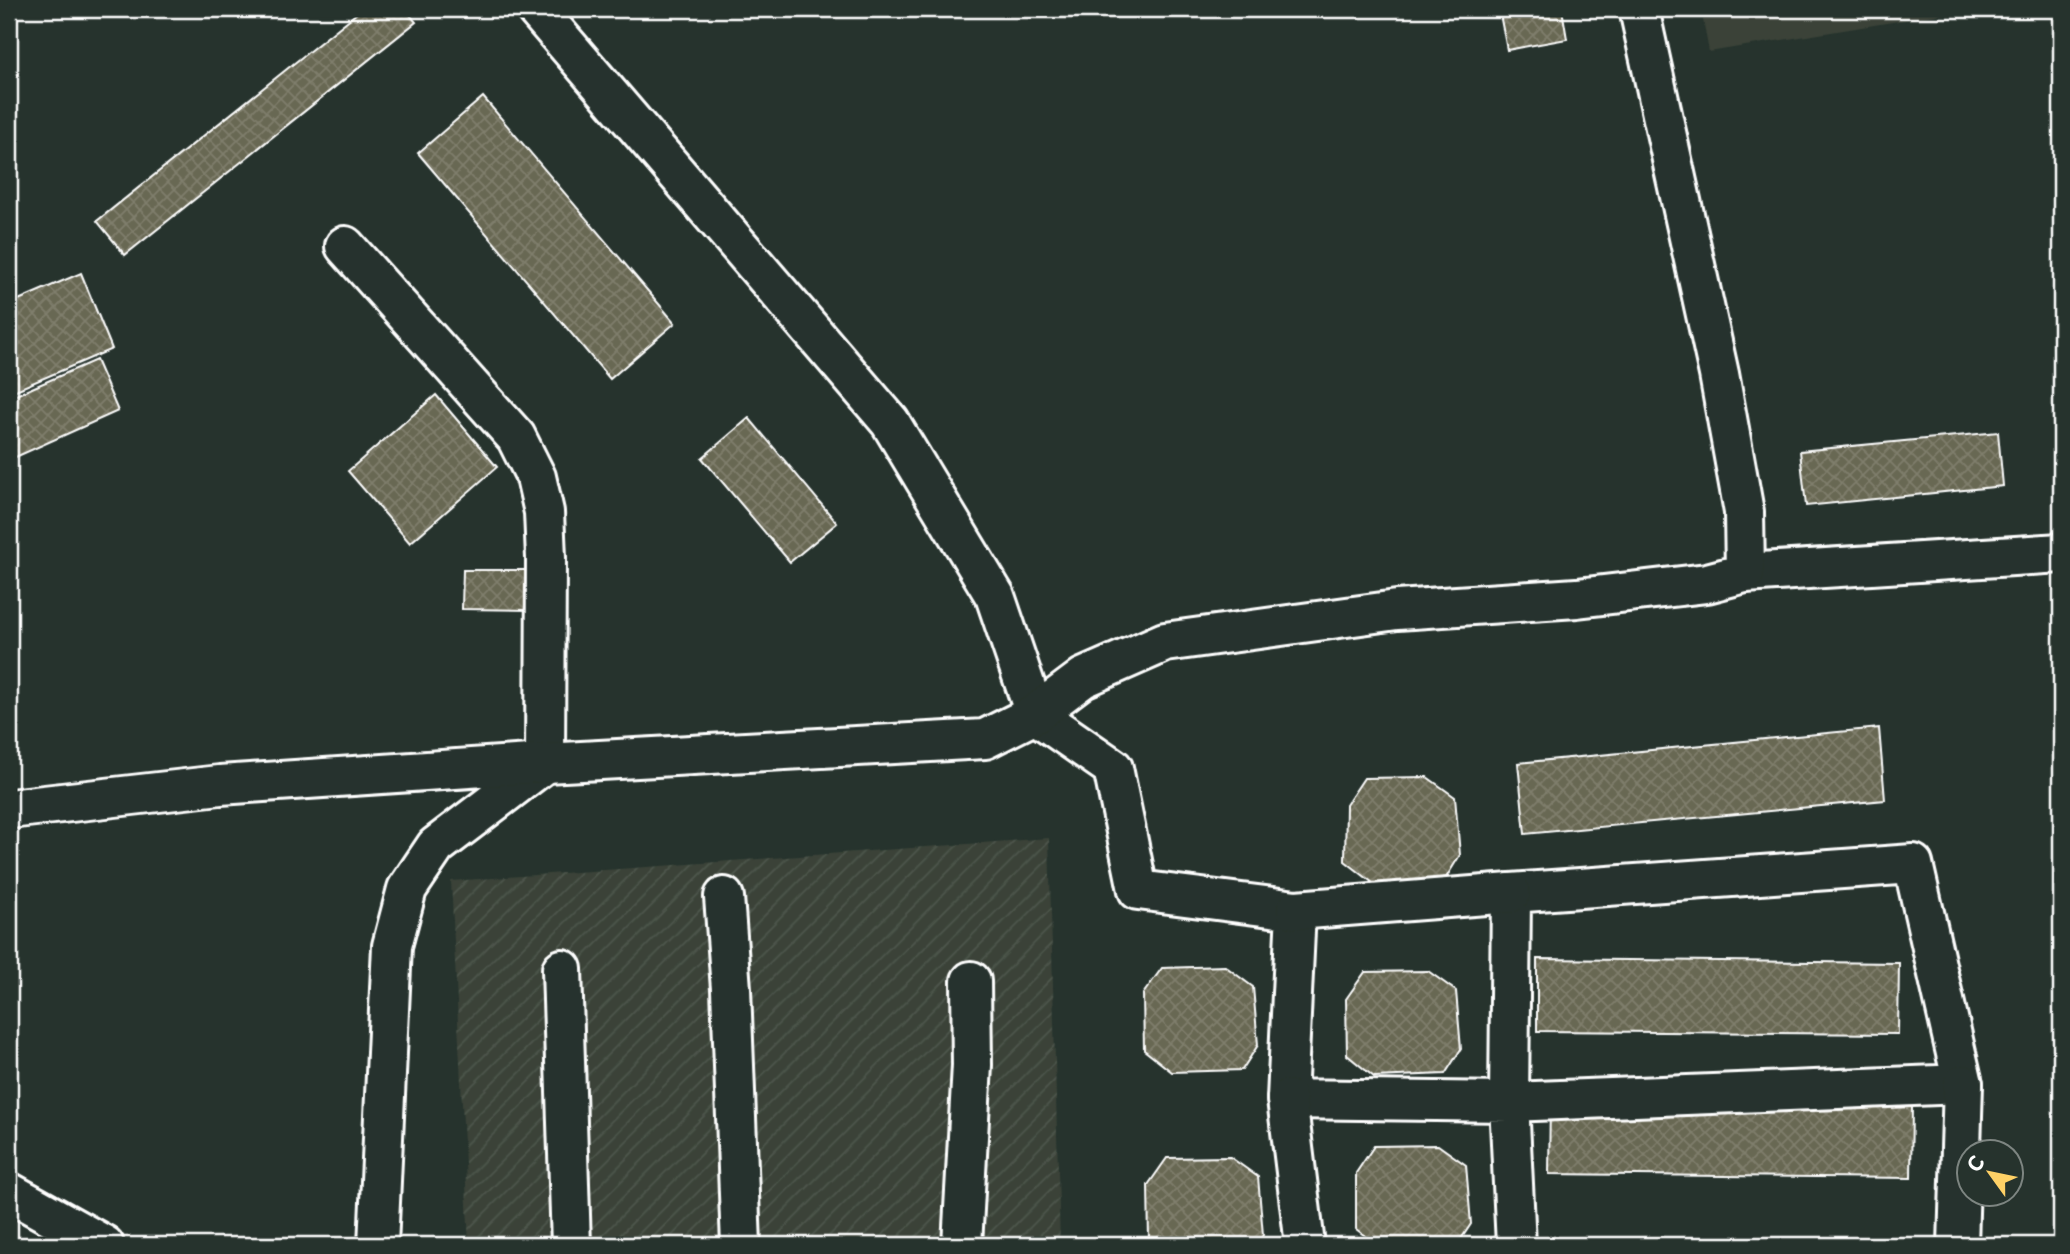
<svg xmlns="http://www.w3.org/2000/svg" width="2070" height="1254" font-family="'Playpen Sans',sans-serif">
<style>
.built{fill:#3a4338}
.industrial{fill:url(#industrial-furrows)}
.building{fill:url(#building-cross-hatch);stroke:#fff;stroke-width:2}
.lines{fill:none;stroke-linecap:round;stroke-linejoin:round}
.minor-casing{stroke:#fff;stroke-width:44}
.minor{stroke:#26332d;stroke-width:38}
</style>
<defs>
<pattern id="industrial-furrows" width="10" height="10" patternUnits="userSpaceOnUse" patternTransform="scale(1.75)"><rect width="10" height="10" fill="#3a4338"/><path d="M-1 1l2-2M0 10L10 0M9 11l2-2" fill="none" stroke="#4e564c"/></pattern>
<pattern id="building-cross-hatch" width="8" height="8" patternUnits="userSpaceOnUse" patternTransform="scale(1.75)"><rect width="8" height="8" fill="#686752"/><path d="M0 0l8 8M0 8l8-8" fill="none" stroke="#7f7e6c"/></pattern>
</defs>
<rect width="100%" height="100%" fill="#26332d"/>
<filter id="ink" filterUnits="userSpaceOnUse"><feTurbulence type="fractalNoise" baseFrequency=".0143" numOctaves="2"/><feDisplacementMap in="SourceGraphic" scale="14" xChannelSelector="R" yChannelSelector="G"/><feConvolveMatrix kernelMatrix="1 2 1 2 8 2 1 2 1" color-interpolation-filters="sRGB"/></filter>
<g filter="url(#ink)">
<path class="built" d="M1701,9H1960V11L1709,52Z"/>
<path class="industrial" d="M1049,838L1060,1245H469L451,881Z"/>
<g class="building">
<path d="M362,9H405L416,22L125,255L97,221Z"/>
<path d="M1499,9H1562L1567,39L1507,50Z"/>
<path d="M1725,9H1768L1726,14Z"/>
<path d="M483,97L675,323L610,379L418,153Z"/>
<path d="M81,273L112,349L9,393V304Z"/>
<path d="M96,360L118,411L9,460V398Z"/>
<path d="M436,395L497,467L410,543L348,471Z"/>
<path d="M749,418L837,523L790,562L702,458Z"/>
<path d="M1998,432L2003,486L1806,506L1800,451Z"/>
<path d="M463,570H529V610L462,609Z"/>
<path d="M1879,728L1885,800L1525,834L1518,763Z"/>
<path d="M1427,777L1455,797L1460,855L1444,881L1373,883L1345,861L1346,805L1364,778Z"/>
<path d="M1537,959L1899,963L1898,1034L1537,1031Z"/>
<path d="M1225,966L1253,987L1258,1045L1242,1070L1172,1072L1144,1050L1143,994L1162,968Z"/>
<path d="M1428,971L1456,991L1461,1049L1445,1074L1374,1077L1347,1055L1346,999L1365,972Z"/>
<path d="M1550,1102L1912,1106L1911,1178L1549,1174Z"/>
<path d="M1438,1145L1466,1165L1471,1224L1457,1245H1377L1356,1229V1173L1374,1146Z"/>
<path d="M1230,1157L1258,1177L1263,1235L1257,1245H1154L1149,1241L1148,1185L1167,1158Z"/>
</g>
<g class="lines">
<g class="minor-casing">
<g id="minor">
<path d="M536,9L890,422L995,596L1035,714L1113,768L1138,890L1296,910L1287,1099L1509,1102L1963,1084L1913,864L1511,893L1509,1102L1516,1245"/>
<path d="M345,246L516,437L536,477L544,512L546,558L545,763L436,846L407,889L392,946L378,1245"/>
<path d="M1745,573L2061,553"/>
<path d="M9,809L220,785L545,763L985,739L1035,714L1083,678L1165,642L1397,610L1577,598L1707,583L1745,573L1744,512L1719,374L1639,9"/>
<path d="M724,897L731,989L741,1245"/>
<path d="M1296,910L1511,893"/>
<path d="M562,969L571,1245"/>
<path d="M1287,1099L1305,1245"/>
<path d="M9,1192L104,1245"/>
<path d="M962,1245L972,1065L971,981"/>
<path d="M1958,1245L1963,1084"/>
</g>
</g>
<use href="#minor" class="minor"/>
</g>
</g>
<rect width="2070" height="1254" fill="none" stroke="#26332d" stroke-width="35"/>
<rect x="18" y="18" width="2035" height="1219" fill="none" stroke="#fff" stroke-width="2.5" filter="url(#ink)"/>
<g transform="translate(1990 1173) rotate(303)"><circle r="33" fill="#26332d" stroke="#7d8581" stroke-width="2"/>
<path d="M0-5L12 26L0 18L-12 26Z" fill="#ffd166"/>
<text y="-10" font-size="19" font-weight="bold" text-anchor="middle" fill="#ffffff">С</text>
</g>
</svg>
